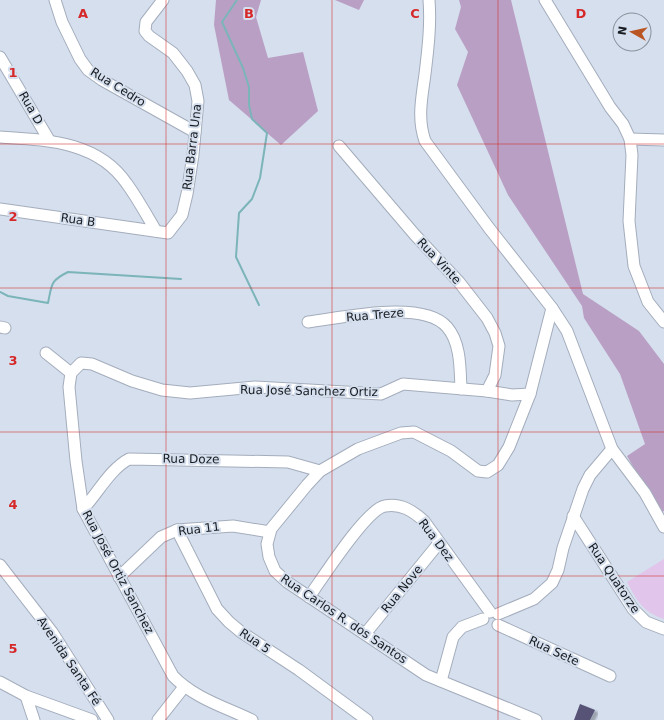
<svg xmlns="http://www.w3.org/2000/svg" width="664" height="720" font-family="'DejaVu Sans',sans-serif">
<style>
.green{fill:#e1c5ea}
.forest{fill:#ba9fc4}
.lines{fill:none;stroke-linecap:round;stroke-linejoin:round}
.stream{stroke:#7bb4b9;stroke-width:2}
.building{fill:#565277;filter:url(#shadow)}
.minor-casing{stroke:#a4adbc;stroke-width:13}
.minor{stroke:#fff;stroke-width:11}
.grid{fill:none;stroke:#d62828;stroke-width:1;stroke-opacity:0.55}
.labels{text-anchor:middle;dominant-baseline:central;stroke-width:4;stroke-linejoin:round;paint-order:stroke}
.street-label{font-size:12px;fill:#171b20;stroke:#d5dfee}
.grid-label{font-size:13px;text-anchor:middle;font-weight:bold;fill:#d62828;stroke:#d5dfee;stroke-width:4;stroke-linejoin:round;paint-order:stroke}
</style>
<defs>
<filter id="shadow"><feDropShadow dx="4" dy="2.5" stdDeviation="1" flood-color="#0004"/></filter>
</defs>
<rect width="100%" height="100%" fill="#d5dfee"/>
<path class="green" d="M664,559V619C643,612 637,601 627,582Z"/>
<g class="forest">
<path d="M216,0H261L256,17L268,58L303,52L318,111L281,145L229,100L214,25Z"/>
<path d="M335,0H364L359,10Z"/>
<path d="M459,0H511L583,294L639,331L664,364V511L660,513L627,456L645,444L620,374L584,318L582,306L508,195L457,85L468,52L455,29L461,7Z"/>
</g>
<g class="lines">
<g class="stream">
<path d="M237,0L222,22L243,68L249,87V105L252,119L267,133L260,178L252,199L239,213L236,257L259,305"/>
<path d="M0,292L8,296L48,303C52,284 50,281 68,272L181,279"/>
</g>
</g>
<path class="building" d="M580,704L595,710L590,720H574Z"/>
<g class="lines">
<g class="minor-casing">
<g id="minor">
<path d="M55,0L62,22L80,59L88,70L102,80L195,132"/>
<path d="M429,0C431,25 428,49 425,74C422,97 417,118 425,141L489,228L552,308L567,331L612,449L645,493L664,527"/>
<path d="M545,0L610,107L623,124L630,139L632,155L629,221L634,266L648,302L664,322"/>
<path d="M0,57L49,140"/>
<path d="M0,137C47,140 98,141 127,184C138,199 147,216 156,231"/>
<path d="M630,139L664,140"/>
<path d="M339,146L415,235L459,282L487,318L495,333L499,346L495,375L487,391"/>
<path d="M0,209L168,233L182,215L187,194L193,155L198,101L195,85L187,71L173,53L149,36L145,31L146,22L163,0"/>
<path d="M308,322C341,318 423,299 447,327C461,343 460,369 461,389"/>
<path d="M0,327L5,328"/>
<path d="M46,353L71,373"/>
<path d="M83,509C98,493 110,469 129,459L288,462L320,471"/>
<path d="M573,516L633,609L646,622L664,629"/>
<path d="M177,530L217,609L229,622L241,632L299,670L367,720"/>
<path d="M0,565L52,632L108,720"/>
<path d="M119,577L161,537L177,530L233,526L270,532"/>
<path d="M309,597C322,579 366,509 385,506C401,503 413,511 424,521L490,612"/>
<path d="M498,614L534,599L552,583L558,570L563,548L583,489L590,475L612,449"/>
<path d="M498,625L610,676"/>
<path d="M365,634L439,543"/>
<path d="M441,681L453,637L462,627L483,619"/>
<path d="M0,682L26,696L92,720"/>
<path d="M26,696L34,720"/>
<path d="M158,720L184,687"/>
<path d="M252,720C225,707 194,698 173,676L83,509L76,461L69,387L71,373L81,363L92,364L132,381L162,390L190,393L255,387L381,394L403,384L487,391L512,395L530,394"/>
<path d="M536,720L426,675L287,582L275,571L269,557L267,544L271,529L307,485L320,471L358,449L401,433L414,432L451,451L478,471L487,472L498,465L509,447L530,394L552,308"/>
</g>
</g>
<use href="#minor" class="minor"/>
</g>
<path class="grid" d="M166,0V720M332,0V720M498,0V720M0,144H664M0,288H664M0,432H664M0,576H664"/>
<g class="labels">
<g class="street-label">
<text transform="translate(118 87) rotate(32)">Rua Cedro</text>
<text transform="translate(31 108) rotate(60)">Rua D</text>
<text transform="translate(192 147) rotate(-83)">Rua Barra Una</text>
<text transform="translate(78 220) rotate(8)">Rua B</text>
<text transform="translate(439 261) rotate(47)">Rua Vinte</text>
<text transform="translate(375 315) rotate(-5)">Rua Treze</text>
<text transform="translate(309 391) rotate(1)">Rua José Sanchez Ortiz</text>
<text transform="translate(191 459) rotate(1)">Rua Doze</text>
<text transform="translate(199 529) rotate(-7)">Rua 11</text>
<text transform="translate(436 540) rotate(53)">Rua Dez</text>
<text transform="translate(118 572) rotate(62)">Rua José Ortiz Sanchez</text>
<text transform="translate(614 578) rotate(56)">Rua Quatorze</text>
<text transform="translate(402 589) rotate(-51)">Rua Nove</text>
<text transform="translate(344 619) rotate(34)">Rua Carlos R. dos Santos</text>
<text transform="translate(255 641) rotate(34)">Rua 5</text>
<text transform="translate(554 651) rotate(25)">Rua Sete</text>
<text transform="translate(69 661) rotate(56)">Avenida Santa Fé</text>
</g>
</g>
<g class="grid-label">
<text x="83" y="18">A</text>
<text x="249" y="18">B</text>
<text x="415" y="18">C</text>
<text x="581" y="18">D</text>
<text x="13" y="77">1</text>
<text x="13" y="221">2</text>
<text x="13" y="365">3</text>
<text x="13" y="509">4</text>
<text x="13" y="653">5</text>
</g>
<g transform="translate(632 32) rotate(278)"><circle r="19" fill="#d5dfee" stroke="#89919c"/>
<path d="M0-3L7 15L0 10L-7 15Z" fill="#ba5624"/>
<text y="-6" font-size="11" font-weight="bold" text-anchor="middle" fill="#171b20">N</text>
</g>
</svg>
